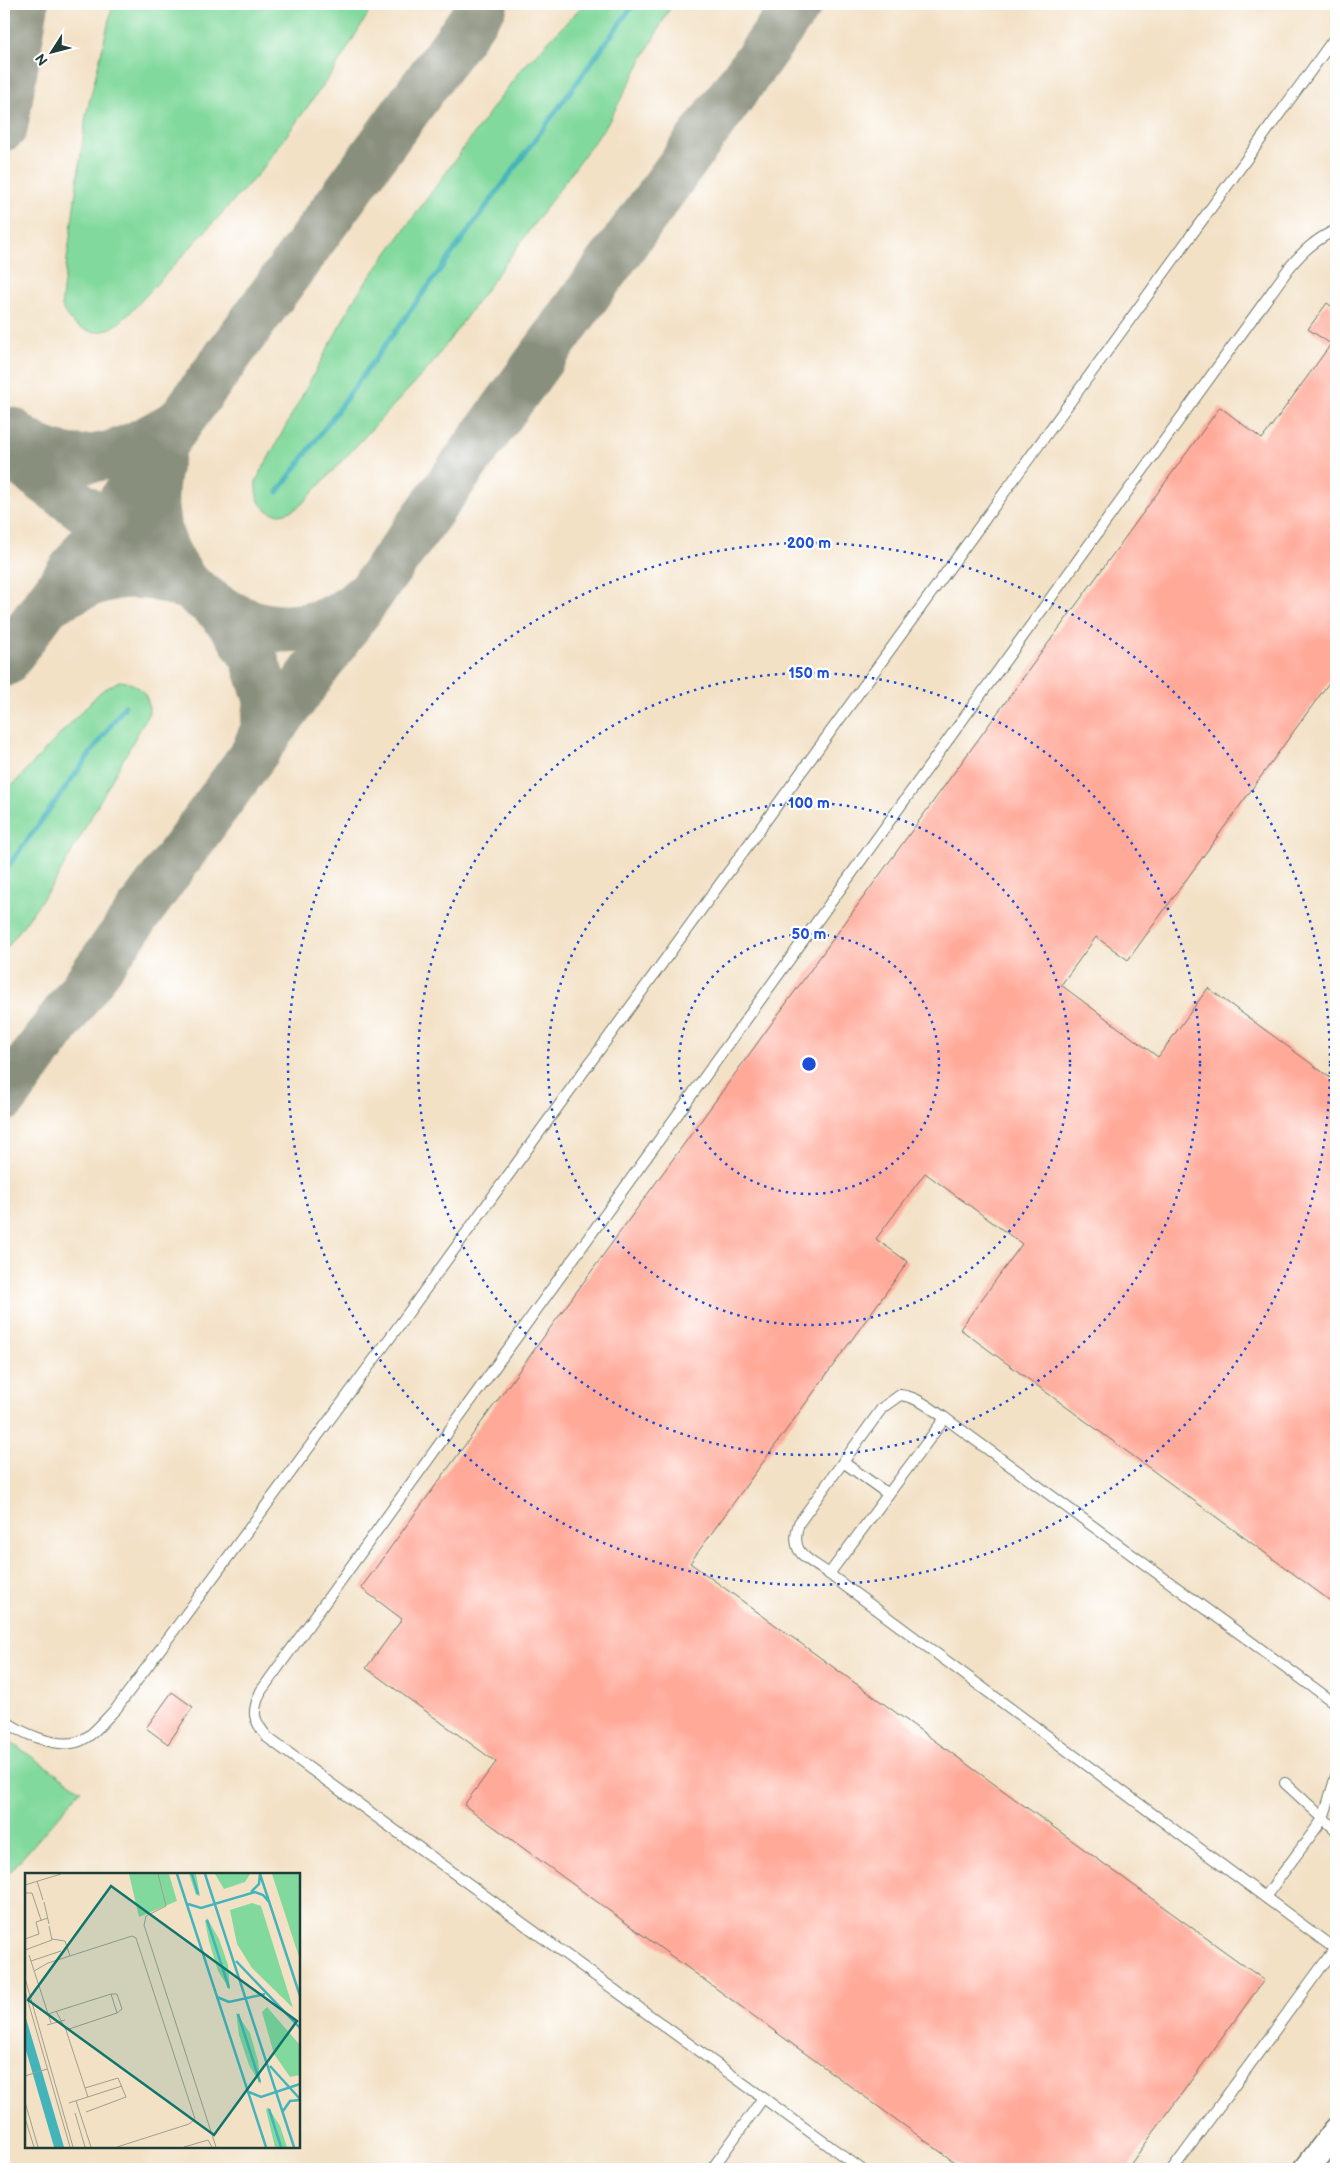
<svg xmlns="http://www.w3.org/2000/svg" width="1340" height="2173" font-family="'Balsamiq Sans',sans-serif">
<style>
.green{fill:#82d99d;stroke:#508b68}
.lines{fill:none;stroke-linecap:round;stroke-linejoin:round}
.stream{stroke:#44b4bb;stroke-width:5}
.taxiway{stroke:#898f7d;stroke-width:48}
.building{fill:#ffa999}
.service-casing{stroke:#697667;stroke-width:12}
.tertiary-casing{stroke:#697667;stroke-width:28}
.service{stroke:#fff;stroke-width:10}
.tertiary{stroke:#fff;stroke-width:25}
.ring{fill:none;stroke:#1d4ed8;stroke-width:2.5;stroke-dasharray:2.5 5}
.inset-river{fill:none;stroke:#44b4bb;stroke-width:2.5}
.inset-road{fill:none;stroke:#9e9f8c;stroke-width:1}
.view{fill:#0f766e;fill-opacity:0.15;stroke:#0f766e;stroke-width:2.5}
.inset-edge{fill:none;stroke:#1f3d34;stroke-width:2.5}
.centre{fill:#1d4ed8;stroke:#fff;stroke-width:2.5}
.ring-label{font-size:15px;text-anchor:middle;font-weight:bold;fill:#1d4ed8;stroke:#fff;stroke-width:4.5;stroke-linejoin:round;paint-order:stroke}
</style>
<rect width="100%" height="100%" fill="#fff"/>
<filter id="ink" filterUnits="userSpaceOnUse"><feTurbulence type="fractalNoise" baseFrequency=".02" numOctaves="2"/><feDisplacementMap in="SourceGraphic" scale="10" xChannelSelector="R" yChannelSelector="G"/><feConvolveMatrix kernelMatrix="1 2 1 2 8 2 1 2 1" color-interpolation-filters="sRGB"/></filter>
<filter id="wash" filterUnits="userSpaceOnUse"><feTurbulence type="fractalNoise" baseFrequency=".0096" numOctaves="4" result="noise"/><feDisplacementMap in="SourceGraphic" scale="20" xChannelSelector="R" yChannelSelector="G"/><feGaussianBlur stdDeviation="1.12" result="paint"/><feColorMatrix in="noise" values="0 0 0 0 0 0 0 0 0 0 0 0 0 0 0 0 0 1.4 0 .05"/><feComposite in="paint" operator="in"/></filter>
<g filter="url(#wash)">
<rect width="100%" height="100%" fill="#f3e1c6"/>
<g class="green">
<path d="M113,4H374L335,69L260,172L127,316C120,322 112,329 103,331C86,335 67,323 62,306C61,302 63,295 63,290L86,116Z"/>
<path d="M584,4H672L609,121L432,364L302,504C279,524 253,512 256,481L356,296L519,72Z"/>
<path d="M119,681C138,682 150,694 149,713L56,880L4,952V794L100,692Z"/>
<path d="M4,1738L81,1790L4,1879Z"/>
</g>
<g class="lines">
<g class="stream">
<path d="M278,492L634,4"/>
<path d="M4,872L125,706"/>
</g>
<g class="taxiway">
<path d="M4,127L25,4"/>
<path d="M11,431C19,439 30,445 40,450C90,471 129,451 172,426"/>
<path d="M4,450L218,608C226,612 234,617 242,620C281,636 331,629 362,599"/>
<path d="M162,450C148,499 152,538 183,580"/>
<path d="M49,603C93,577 130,565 180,584"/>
<path d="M218,608L236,629L254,658L268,701L264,730L257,746"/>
<path d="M4,663L484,4"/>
<path d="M4,1098L798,4"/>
</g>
</g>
<g id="blocks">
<g class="building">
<path d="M1327,303L1336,310V673L1128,960L1096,937L1061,985L1158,1057L1208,988L1336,1082V1605L960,1329L1022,1244L925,1173L876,1239L908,1262L690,1563L1264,1980L1127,2169H964L464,1805L496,1762L366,1668L402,1619L361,1588L1220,407L1262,439L1331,344L1308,329Z"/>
<path d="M172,1692L193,1707L168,1744L146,1728Z"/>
</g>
</g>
</g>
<g filter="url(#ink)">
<use href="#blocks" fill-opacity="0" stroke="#697667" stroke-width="1"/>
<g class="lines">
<g class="service-casing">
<g id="service">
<path d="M843,1462L888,1494"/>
<path d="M829,1574C806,1557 789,1554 799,1523L882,1408L900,1395C918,1397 930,1408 945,1418"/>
<path d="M4,1720C21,1733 55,1748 77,1742C92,1738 105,1719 116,1709L395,1331L1336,36"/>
<path d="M1285,1783L1336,1830"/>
<path d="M1265,1897L1323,1819L1336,1776"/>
<path d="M1335,1949L829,1574L945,1418L1336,1704"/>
<path d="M712,2169L763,2098"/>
<path d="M861,2169L268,1738C253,1720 251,1713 261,1691L1289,268C1303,251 1316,239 1336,230"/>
<path d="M1173,2169L1336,1947"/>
</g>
</g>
<g class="tertiary-casing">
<path id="tertiary" d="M1307,2169L1336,2131"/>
</g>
<use href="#service" class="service"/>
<use href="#tertiary" class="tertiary"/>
</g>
</g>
<g class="ring">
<circle cx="809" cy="1064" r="130"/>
<circle cx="809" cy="1064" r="261"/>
<circle cx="809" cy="1064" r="391"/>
<circle cx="809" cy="1064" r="521"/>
</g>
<g transform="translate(25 1873)">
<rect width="275" height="275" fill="#f3e1c6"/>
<path d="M104,1H144L152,28L114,44ZM164,1H171L175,23L171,22ZM190,1H225L220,9L199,16ZM247,1H275V87ZM227,30L236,33L268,135L227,95L212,71L205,37ZM182,45L194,66L203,92L205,117L193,98L184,68L180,48ZM242,134L275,172V202L265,204L249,181L237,139ZM211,139L225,160L233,188L236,212L224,192L214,162ZM243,234L255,253L262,274H250L241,237Z" fill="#82d99d"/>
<path d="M0,142L18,202L39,274H29L0,174Z" fill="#44b4bb"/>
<path class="inset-river" d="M152,1L241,274M167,1L173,21M180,1L269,274M235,1L275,123M226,19L234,11L235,1M163,31L176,35L230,19L238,22L244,29M182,47L204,115M211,88L275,155M192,124L204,129L240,121M213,141L235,209M245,193L275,226M224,219L236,224L275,211M244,236L256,274M258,238L265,228L275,227"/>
<path class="inset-road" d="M133,1L141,33L121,43L119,52L191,274M12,8L18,27M0,12L36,1M0,20H7L16,47M19,29L24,51M0,66L14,61L11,49L23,45M27,66L40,68L45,83M0,77L27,67L24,53M4,82L26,150M6,88L36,78M9,98L23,90L107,63L111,65L170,246L164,251L92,274M0,105L48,274M0,118L45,274M86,121H92L97,136L92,140M31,138L41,157L63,224M23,141L86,121L92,140L41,157M22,152L40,147M0,203L22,196M60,215L93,205L101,224L61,239M51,228L66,274M0,229L13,274M44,230L97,213M50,240L60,274M0,245L9,274M159,274L183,267L187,274"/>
<path class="view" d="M86,13L272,148L189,262L3,127Z"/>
<rect width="275" height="275" class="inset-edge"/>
</g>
<circle cx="809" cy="1064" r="8" class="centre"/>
<g class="ring-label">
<text x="809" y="548">200 m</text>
<text x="809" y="678">150 m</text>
<text x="809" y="808">100 m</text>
<text x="809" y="939">50 m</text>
</g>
<rect width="1340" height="2173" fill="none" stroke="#fff" stroke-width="20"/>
<g transform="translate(52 52) rotate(234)" stroke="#ffffff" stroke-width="4" paint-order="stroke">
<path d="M0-4L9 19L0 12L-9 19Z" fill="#1f3d34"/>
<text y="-8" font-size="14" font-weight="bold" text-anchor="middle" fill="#1f3d34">N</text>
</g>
</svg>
